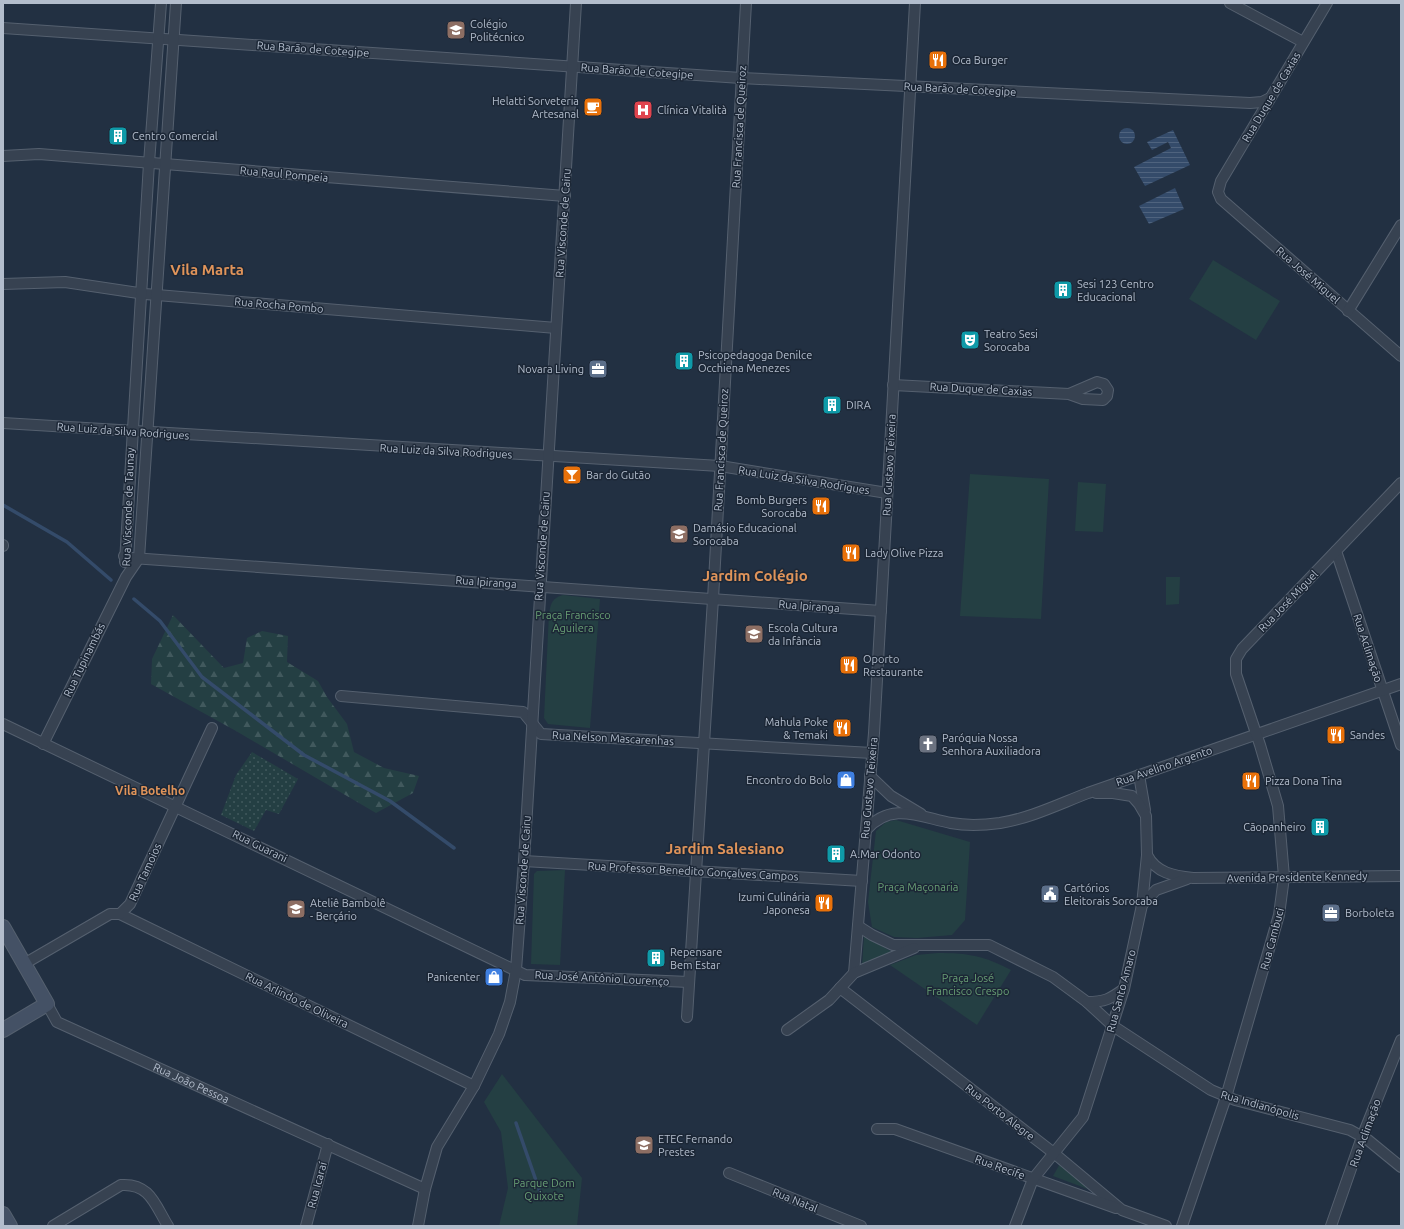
<svg xmlns="http://www.w3.org/2000/svg" width="1404" height="1229" font-family="Ubuntu,sans-serif">
<style>
.grass{fill:url(#grass-dots)}
.forest{fill:url(#forest-firs)}
.park{fill:#243f43}
.water{fill:url(#water-rules)}
.lines{fill:none;stroke-linecap:round;stroke-linejoin:round}
.stream{stroke:#344b6a;stroke-width:3.5}
.minor-casing{stroke:#55606f;stroke-width:12}
.secondary-casing{stroke:#55606f;stroke-width:16}
.minor{stroke:#374251;stroke-width:10}
.secondary{stroke:#445165;stroke-width:14}
.labels{text-anchor:middle;dominant-baseline:central;stroke-width:3;stroke-linejoin:round;paint-order:stroke}
.poi-label{font-size:11px;fill:#b3bdcc;stroke:#1c2736;text-anchor:start}
.street-label{font-size:11px;fill:#b3bdcc;stroke:#1c2736}
.park-label{font-size:11px;fill:#689f74;stroke:#1c2736}
.neighbourhood-label{font-size:12px;font-weight:bold;fill:#e0945a;stroke:#1c2736}
.district-label{font-size:15px;font-weight:bold;fill:#e0945a;stroke:#1c2736}
</style>
<defs>
<pattern id="grass-dots" width="8" height="8" patternUnits="userSpaceOnUse"><rect width="8" height="8" fill="#243f43"/><path d="M2 2h.1M6 6h.1" fill="none" stroke="#41595d" stroke-width="1.8" stroke-linecap="round"/></pattern>
<pattern id="forest-firs" width="22" height="20" patternUnits="userSpaceOnUse"><rect width="22" height="20" fill="#243f43"/><path d="M5 1l3.5 6h-7zM16 11l3.5 6h-7z" fill="#41595d"/></pattern>
<pattern id="water-rules" width="6" height="5" patternUnits="userSpaceOnUse"><rect width="6" height="5" fill="#344b6a"/><path d="M0 2.5h6" fill="none" stroke="#4f637e"/></pattern>
</defs>
<rect width="100%" height="100%" fill="#223042"/>
<path class="grass" d="M252,752L298,779L279,814L266,810L254,831L221,815L236,775Z"/>
<path class="forest" d="M173,615L224,668L243,663L247,638L262,631L288,636L287,662L318,681L327,697L347,724L354,752L384,768L419,776L413,793L376,813L236,731L151,684L152,659Z"/>
<g class="park">
<path d="M1213,260L1280,301L1256,340L1189,299Z"/>
<path d="M970,474L1049,479L1041,619L960,616Z"/>
<path d="M1078,482L1106,484L1103,532L1075,531Z"/>
<path d="M1166,577H1180L1179,604L1166,605Z"/>
<path d="M563,595L600,599L590,728L548,724L544,718L549,613C551,603 552,598 563,595Z"/>
<path d="M896,820L970,842L965,920L952,935L917,938L894,937L872,927L868,902L876,831L886,822Z"/>
<path d="M565,870L560,965L531,964L534,874L537,871Z"/>
<path d="M864,936L892,952L862,966Z"/>
<path d="M938,953C969,953 984,956 1011,970L977,1025L890,965L916,955Z"/>
<path d="M502,1074L582,1178L577,1226H499L508,1188L501,1132L484,1102Z"/>
<path d="M1061,1162L1093,1191L1053,1176Z"/>
</g>
<g class="water">
<circle cx="1127" cy="136" r="8"/>
<path d="M1173,130L1190,165L1145,186L1134,167L1171,148L1168,142L1152,150L1147,142Z"/>
<path d="M1175,188L1184,209L1149,224L1139,206Z"/>
</g>
<g class="lines">
<g class="stream">
<path d="M3,505L67,542L111,580"/>
<path d="M134,599L160,621L202,677L304,755L390,801L454,848"/>
<path d="M516,1123L540,1192"/>
</g>
<g class="minor-casing">
<g id="minor">
<path d="M1230,3L1303,42"/>
<path d="M1327,3L1221,181L1218,192L1221,199L1401,356"/>
<path d="M3,28L741,78L1250,103L1262,102L1270,98"/>
<path d="M3,156L39,154L565,196"/>
<path d="M3,284L65,282L145,294L556,328"/>
<path d="M1348,311L1401,225"/>
<path d="M893,385L1069,394L1083,399L1103,400L1107,396L1108,390L1104,384L1097,382L1069,394"/>
<path d="M3,423L720,466L887,493"/>
<path d="M3,546V545"/>
<path d="M1336,551L1401,745"/>
<path d="M124,556L132,558L881,611"/>
<path d="M125,562L149,163L161,3"/>
<path d="M341,696L523,712L541,734L872,753"/>
<path d="M3,724L525,975L689,982"/>
<path d="M43,744L126,577L139,558L176,3"/>
<path d="M1139,775L1145,810"/>
<path d="M870,776L891,796L921,814"/>
<path d="M866,830C891,801 920,817 951,823C967,826 985,825 1000,823C1031,818 1059,804 1088,793L1401,684"/>
<path d="M1147,855C1156,873 1174,876 1193,878L1401,876"/>
<path d="M524,861L862,881"/>
<path d="M1142,905L1156,890L1187,879"/>
<path d="M120,914L474,1086"/>
<path d="M858,926L872,935L893,945H989L1053,977L1087,1002L1113,1026L1211,1090L1235,1100L1350,1130L1368,1140L1401,1167"/>
<path d="M24,964L110,914H120L130,904L212,728"/>
<path d="M854,973L874,733L915,3"/>
<path d="M840,988L1055,1154L1122,1210L1166,1226"/>
<path d="M1087,1002C1105,1002 1110,999 1124,989"/>
<path id="s1" d="M47,1004L57,1022L425,1189"/>
<path d="M687,1017L713,599L746,3"/>
<path d="M787,1030L829,1000L854,973L914,948"/>
<path d="M877,1129H895L1116,1208"/>
<path d="M729,1173L861,1226"/>
<path d="M53,1226L121,1185C150,1183 155,1205 168,1226"/>
<path d="M306,1226L328,1144"/>
<path d="M418,1226L425,1189L437,1147L474,1086L499,1034L510,1002L516,970L524,861L576,3"/>
<path d="M1015,1226L1033,1179L1083,1117L1124,989L1142,905L1147,855L1146,816L1139,804L1132,796L1113,793H1096"/>
<path d="M1182,1226L1226,1097L1279,915L1284,877L1278,806L1260,745L1236,674V659L1242,649L1401,483"/>
<path d="M1331,1226L1362,1137L1401,1040"/>
</g>
</g>
<g class="secondary-casing">
<g id="secondary">
<path d="M3,927L47,1004L3,1030"/>
<path d="M3,1214L10,1226"/>
</g>
</g>
<use href="#minor" class="minor"/>
<use href="#secondary" class="secondary"/>
</g>
<defs>
<g id="school-square" transform="scale(1)"><rect x="-9" y="-9" width="18" height="18" rx="4" fill="#8d6e63" stroke="#1c2736"/><path d="M0-5L7-2L0 1L-7-2ZM-4 1L0 2.5L4 1V4Q0 6-4 4Z" fill="#fff"/></g>
<g id="restaurant-square" transform="scale(1)"><rect x="-9" y="-9" width="18" height="18" rx="4" fill="#e8710a" stroke="#1c2736"/><path d="M-5-6h1v4h1v-4h1v4h1v-4h1v5L-1.5 .5V6h-2V.5L-5-1ZM5-6V6H3V1.5H1.5Q1.5-4 5-6Z" fill="#fff"/></g>
<g id="cafe-square" transform="scale(1)"><rect x="-9" y="-9" width="18" height="18" rx="4" fill="#e8710a" stroke="#1c2736"/><path d="M-5.5-4.5H6V0H3Q3 3.5 0 3.5H-2.5Q-5.5 3.5-5.5 0ZM3-3.2v2h1.7v-2ZM-6 4.5H4V6H-6Z" fill="#fff"/></g>
<g id="hospital-square" transform="scale(1)"><rect x="-9" y="-9" width="18" height="18" rx="4" fill="#e0444e" stroke="#1c2736"/><path d="M-5-5h3v3.5h4V-5h3V5h-3V1.5h-4V5h-3Z" fill="#fff"/></g>
<g id="building-square" transform="scale(1)"><rect x="-9" y="-9" width="18" height="18" rx="4" fill="#0f9aa8" stroke="#1c2736"/><path d="M-4-6H4V6H1V3H-1V6H-4ZM-2.5-4.3h1.7v1.8h-1.7ZM.8-4.3h1.7v1.8H.8ZM-2.5-1h1.7V.8h-1.7ZM.8-1h1.7V.8H.8Z" fill="#fff"/></g>
<g id="theatre-square" transform="scale(1)"><rect x="-9" y="-9" width="18" height="18" rx="4" fill="#0f9aa8" stroke="#1c2736"/><path d="M-5-5.5Q0-4 5-5.5V0Q5 5 0 6Q-5 5-5 0ZM-3.3-2.5H-1v1.5H-3.3ZM1-2.5H3.3v1.5H1ZM-2.8 1Q0 5.5 2.8 1Z" fill="#fff"/></g>
<g id="office-square" transform="scale(1)"><rect x="-9" y="-9" width="18" height="18" rx="4" fill="#5c6f8a" stroke="#1c2736"/><path d="M-6-3h4V-5.5h4V-3h4V5H-6ZM-1-4.5V-3h2v-1.5ZM-6 0V1H6V0Z" fill="#fff"/></g>
<g id="bar-square" transform="scale(1)"><rect x="-9" y="-9" width="18" height="18" rx="4" fill="#e8710a" stroke="#1c2736"/><path d="M-6-5H6L.8 .8V4.5H3.5V6h-7V4.5H-.8V.8Z" fill="#fff"/></g>
<g id="church-square" transform="scale(1)"><rect x="-9" y="-9" width="18" height="18" rx="4" fill="#6b7280" stroke="#1c2736"/><path d="M-1.2-6h2.4v3.5h3.3v2.4h-3.3V6h-2.4V-.1h-3.3v-2.4h3.3Z" fill="#fff"/></g>
<g id="shop-square" transform="scale(1)"><rect x="-9" y="-9" width="18" height="18" rx="4" fill="#3f7fe0" stroke="#1c2736"/><path d="M-5-2.5h2.3a2.7 3.5 0 0 1 5.4 0H5L5.5 6h-11ZM-1.5-2.5h3a1.5 2.3 0 0 0-3 0Z" fill="#fff"/></g>
<g id="civic-square" transform="scale(1)"><rect x="-9" y="-9" width="18" height="18" rx="4" fill="#5c6f8a" stroke="#1c2736"/><path d="M-.6-6.5H3V-4.5H.6V-3L4-1V1h2V6H-6V1h2V-1L-.6-3ZM-1.2 2.5V6h2.4V2.5Z" fill="#fff"/></g>
<g id="university-square" transform="scale(1)"><rect x="-9" y="-9" width="18" height="18" rx="4" fill="#8d6e63" stroke="#1c2736"/><path d="M0-5L7-2L0 1L-7-2ZM-4 1L0 2.5L4 1V4Q0 6-4 4Z" fill="#fff"/></g>
</defs>
<g fill-rule="evenodd">
<use href="#school-square" x="456" y="30"/>
<use href="#restaurant-square" x="938" y="60"/>
<use href="#cafe-square" x="593" y="107"/>
<use href="#hospital-square" x="643" y="110"/>
<use href="#building-square" x="118" y="136"/>
<use href="#building-square" x="1063" y="290"/>
<use href="#theatre-square" x="970" y="340"/>
<use href="#building-square" x="684" y="361"/>
<use href="#office-square" x="598" y="369"/>
<use href="#building-square" x="832" y="405"/>
<use href="#bar-square" x="572" y="475"/>
<use href="#restaurant-square" x="821" y="506"/>
<use href="#school-square" x="679" y="534"/>
<use href="#restaurant-square" x="851" y="553"/>
<use href="#school-square" x="754" y="634"/>
<use href="#restaurant-square" x="849" y="665"/>
<use href="#restaurant-square" x="842" y="728"/>
<use href="#restaurant-square" x="1336" y="735"/>
<use href="#church-square" x="928" y="744"/>
<use href="#shop-square" x="846" y="780"/>
<use href="#restaurant-square" x="1251" y="781"/>
<use href="#building-square" x="1320" y="827"/>
<use href="#building-square" x="836" y="854"/>
<use href="#civic-square" x="1050" y="894"/>
<use href="#restaurant-square" x="824" y="903"/>
<use href="#school-square" x="296" y="909"/>
<use href="#office-square" x="1331" y="913"/>
<use href="#building-square" x="656" y="958"/>
<use href="#shop-square" x="494" y="977"/>
<use href="#university-square" x="644" y="1145"/>
</g>
<g class="labels">
<g class="poi-label">
<text x="470" y="24">Colégio<tspan x="470" dy="13">Politécnico</tspan></text>
<text x="952" y="60">Oca Burger</text>
<text x="579" y="101" text-anchor="end">Helatti Sorveteria<tspan x="579" dy="13">Artesanal</tspan></text>
<text x="657" y="110">Clínica Vitalità</text>
<text x="132" y="136">Centro Comercial</text>
<text x="1077" y="284">Sesi 123 Centro<tspan x="1077" dy="13">Educacional</tspan></text>
<text x="984" y="334">Teatro Sesi<tspan x="984" dy="13">Sorocaba</tspan></text>
<text x="698" y="355">Psicopedagoga Denilce<tspan x="698" dy="13">Occhiena Menezes</tspan></text>
<text x="584" y="369" text-anchor="end">Novara Living</text>
<text x="846" y="405">DIRA</text>
<text x="586" y="475">Bar do Gutão</text>
<text x="807" y="500" text-anchor="end">Bomb Burgers<tspan x="807" dy="13">Sorocaba</tspan></text>
<text x="693" y="528">Damásio Educacional<tspan x="693" dy="13">Sorocaba</tspan></text>
<text x="865" y="553">Lady Olive Pizza</text>
<text x="768" y="628">Escola Cultura<tspan x="768" dy="13">da Infância</tspan></text>
<text x="863" y="659">Oporto<tspan x="863" dy="13">Restaurante</tspan></text>
<text x="828" y="722" text-anchor="end">Mahula Poke<tspan x="828" dy="13">&amp; Temaki</tspan></text>
<text x="1350" y="735">Sandes</text>
<text x="942" y="738">Paróquia Nossa<tspan x="942" dy="13">Senhora Auxiliadora</tspan></text>
<text x="832" y="780" text-anchor="end">Encontro do Bolo</text>
<text x="1265" y="781">Pizza Dona Tina</text>
<text x="1306" y="827" text-anchor="end">Cãopanheiro</text>
<text x="850" y="854">A.Mar Odonto</text>
<text x="1064" y="888">Cartórios<tspan x="1064" dy="13">Eleitorais Sorocaba</tspan></text>
<text x="810" y="897" text-anchor="end">Izumi Culinária<tspan x="810" dy="13">Japonesa</tspan></text>
<text x="310" y="903">Ateliê Bambolê<tspan x="310" dy="13">- Berçário</tspan></text>
<text x="1345" y="913">Borboleta</text>
<text x="670" y="952">Repensare<tspan x="670" dy="13">Bem Estar</tspan></text>
<text x="480" y="977" text-anchor="end">Panicenter</text>
<text x="658" y="1139">ETEC Fernando<tspan x="658" dy="13">Prestes</tspan></text>
</g>
<g class="street-label">
<text transform="translate(313 49) rotate(4)">Rua Barão de Cotegipe</text>
<text transform="translate(637 71) rotate(4)">Rua Barão de Cotegipe</text>
<text transform="translate(960 89) rotate(3)">Rua Barão de Cotegipe</text>
<text transform="translate(1271 97) rotate(-59)">Rua Duque de Caxias</text>
<text transform="translate(739 127) rotate(-87)">Rua Francisca de Queiroz</text>
<text transform="translate(284 174) rotate(5)">Rua Raul Pompeia</text>
<text transform="translate(563 223) rotate(-86)">Rua Visconde de Cairu</text>
<text transform="translate(1308 275) rotate(41)">Rua José Miguel</text>
<text transform="translate(279 305) rotate(5)">Rua Rocha Pombo</text>
<text transform="translate(981 389) rotate(3)">Rua Duque de Caxias</text>
<text transform="translate(123 431) rotate(4)">Rua Luiz da Silva Rodrigues</text>
<text transform="translate(721 450) rotate(-87)">Rua Francisca de Queiroz</text>
<text transform="translate(446 451) rotate(3)">Rua Luiz da Silva Rodrigues</text>
<text transform="translate(889 465) rotate(-87)">Rua Gustavo Teixeira</text>
<text transform="translate(804 480) rotate(9)">Rua Luiz da Silva Rodrigues</text>
<text transform="translate(128 507) rotate(-88)">Rua Visconde de Taunay</text>
<text transform="translate(542 546) rotate(-86)">Rua Visconde de Cairu</text>
<text transform="translate(486 582) rotate(4)">Rua Ipiranga</text>
<text transform="translate(1288 601) rotate(-46)">Rua José Miguel</text>
<text transform="translate(809 606) rotate(4)">Rua Ipiranga</text>
<text transform="translate(1368 648) rotate(72)">Rua Aclimação</text>
<text transform="translate(84 660) rotate(-64)">Rua Tupinambás</text>
<text transform="translate(613 738) rotate(3)">Rua Nelson Mascarenhas</text>
<text transform="translate(1164 766) rotate(-19)">Rua Avelino Argento</text>
<text transform="translate(869 788) rotate(-85)">Rua Gustavo Teixeira</text>
<text transform="translate(260 846) rotate(26)">Rua Guarani</text>
<text transform="translate(523 870) rotate(-86)">Rua Visconde de Cairu</text>
<text transform="translate(693 871) rotate(3)">Rua Professor Benedito Gonçalves Campos</text>
<text transform="translate(145 872) rotate(-65)">Rua Tamoios</text>
<text transform="translate(1297 877) rotate(-1)">Avenida Presidente Kennedy</text>
<text transform="translate(1272 939) rotate(-75)">Rua Cambuci</text>
<text transform="translate(602 978) rotate(3)">Rua José Antônio Lourenço</text>
<text transform="translate(1121 991) rotate(-75)">Rua Santo Amaro</text>
<text transform="translate(297 1000) rotate(26)">Rua Arlindo de Oliveira</text>
<text stroke="none"><textPath href="#s1" startOffset="168">Rua João Pessoa</textPath></text>
<text transform="translate(1260 1105) rotate(16)">Rua Indianópolis</text>
<text transform="translate(1000 1112) rotate(38)">Rua Porto Alegre</text>
<text transform="translate(1365 1133) rotate(-70)">Rua Aclimação</text>
<text transform="translate(1000 1167) rotate(20)">Rua Recife</text>
<text transform="translate(317 1185) rotate(-75)">Rua Icaraí</text>
<text transform="translate(795 1200) rotate(22)">Rua Natal</text>
</g>
<g class="park-label">
<text x="573" y="615">Praça Francisco<tspan x="573" dy="13">Aguilera</tspan></text>
<text x="918" y="887">Praça Maçonaria</text>
<text x="968" y="978">Praça José<tspan x="968" dy="13">Francisco Crespo</tspan></text>
<text x="544" y="1183">Parque Dom<tspan x="544" dy="13">Quixote</tspan></text>
</g>
<g class="neighbourhood-label">
<text x="150" y="790">Vila Botelho</text>
</g>
<g class="district-label">
<text x="207" y="269">Vila Marta</text>
<text x="755" y="575">Jardim Colégio</text>
<text x="725" y="848">Jardim Salesiano</text>
</g>
</g>
<rect width="1404" height="1229" fill="none" stroke="#b3bdcc" stroke-width="8"/>
</svg>
